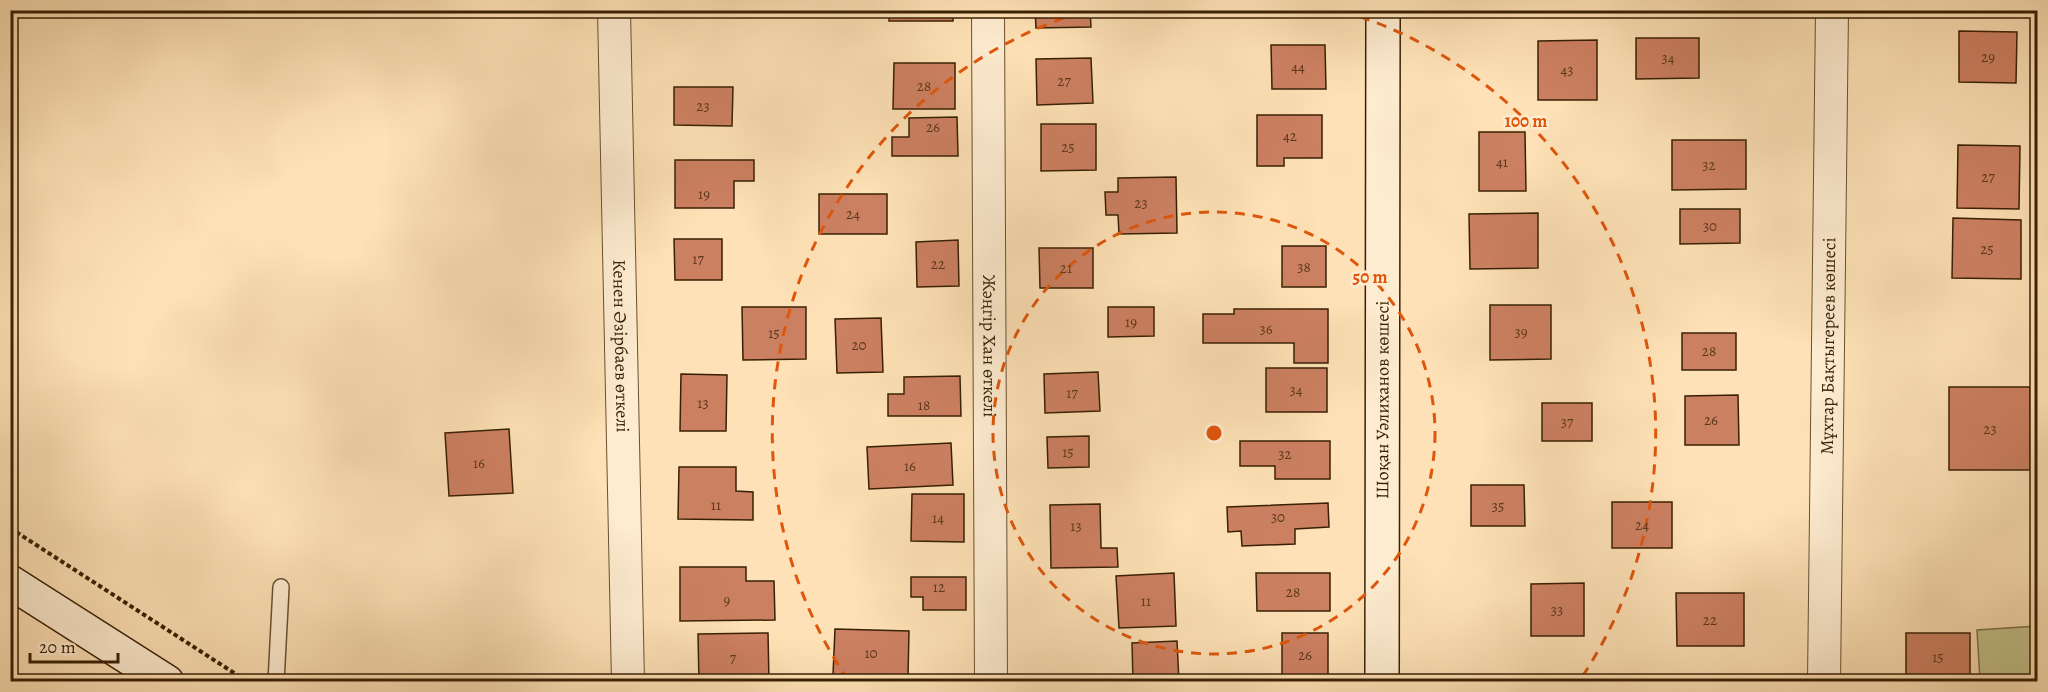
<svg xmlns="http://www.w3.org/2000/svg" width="2048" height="692" font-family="Alegreya,serif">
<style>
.green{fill:#c4c28b;stroke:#7e7148;stroke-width:1.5}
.building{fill:#cc8062;stroke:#382004;stroke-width:1.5}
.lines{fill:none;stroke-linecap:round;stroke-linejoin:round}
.service-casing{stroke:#6a5030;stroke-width:18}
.minor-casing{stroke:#6a5030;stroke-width:34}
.secondary-casing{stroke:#382004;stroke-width:36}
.path{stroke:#382004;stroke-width:4;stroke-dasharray:4.5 3;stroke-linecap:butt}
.service{stroke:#feecd0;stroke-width:15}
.minor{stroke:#feecd0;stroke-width:32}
.secondary{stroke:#feecd0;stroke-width:33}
.ring{fill:none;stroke:#df560c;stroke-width:3;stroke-dasharray:10 8}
.labels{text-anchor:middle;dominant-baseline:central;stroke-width:5;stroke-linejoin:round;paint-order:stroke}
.number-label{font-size:15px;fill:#5d381c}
.street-label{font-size:18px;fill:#382004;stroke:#feecd0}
.centre{fill:#df560c;stroke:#feecd0;stroke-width:3}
.ring-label{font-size:18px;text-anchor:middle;font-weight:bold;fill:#df560c;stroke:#feecd0;stroke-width:5;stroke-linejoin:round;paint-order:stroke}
</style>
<rect width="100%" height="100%" fill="#fee1b6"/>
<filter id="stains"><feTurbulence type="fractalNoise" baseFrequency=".00333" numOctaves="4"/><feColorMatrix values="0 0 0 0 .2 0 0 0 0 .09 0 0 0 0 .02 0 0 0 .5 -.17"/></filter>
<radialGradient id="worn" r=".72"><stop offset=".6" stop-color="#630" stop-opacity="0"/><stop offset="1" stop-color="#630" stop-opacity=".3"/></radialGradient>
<path class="green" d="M2037,626V681H1980L1977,630Z"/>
<g class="building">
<rect x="889" y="10" width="64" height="11"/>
<path d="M1035,10H1090L1091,27L1036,28Z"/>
<path d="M1959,31L2017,32L2016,83L1959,82Z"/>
<path d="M1636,38H1699V78L1636,79Z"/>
<path d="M1597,40V100H1538V41Z"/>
<path d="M1271,45H1325L1326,89H1272Z"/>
<path d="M1091,58L1093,103L1037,105L1036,59Z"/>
<path d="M894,63H955V109H893Z"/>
<path d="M674,87H733L732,126L674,125Z"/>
<path d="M1257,115H1322V158H1284V166H1257Z"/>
<path d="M957,117L958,156H892V137H909V118Z"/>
<path d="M1041,124H1096V170L1041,171Z"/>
<path d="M1479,132H1525L1526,191H1479Z"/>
<path d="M1672,140H1746V189L1672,190Z"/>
<path d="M1958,145L2020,146L2019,209L1957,208Z"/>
<path d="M675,160H754V181H734V208H675Z"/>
<path d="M1176,177L1177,233L1119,234L1118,215H1106L1105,192H1118V178Z"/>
<rect x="819" y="194" width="68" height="40"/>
<path d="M1680,209H1740V243L1680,244Z"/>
<path d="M1538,213V268L1470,269L1469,214Z"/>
<path d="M1953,218L2021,220V279L1952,278Z"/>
<path d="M674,239H722V280H675Z"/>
<path d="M958,240L959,286L917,287L916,242Z"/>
<rect x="1282" y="246" width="44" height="41"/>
<path d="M1039,248H1093V288H1040Z"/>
<path d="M1490,305H1551V359L1490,360Z"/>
<path d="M742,307H806V359L743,360Z"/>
<path d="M1108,307H1154V336L1108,337Z"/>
<path d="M1234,309H1328V363H1294V343H1203V314H1234Z"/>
<path d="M881,318L883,372L837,373L835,319Z"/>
<rect x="1682" y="333" width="54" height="37"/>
<rect x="1266" y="368" width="61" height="44"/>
<path d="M1098,372L1100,411L1045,413L1044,374Z"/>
<path d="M681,374L727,375L726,431H680Z"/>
<path d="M960,376L961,416H888V394H904V377Z"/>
<rect x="1949" y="387" width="81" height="83"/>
<path d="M1738,395L1739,445H1685V396Z"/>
<rect x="1542" y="403" width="50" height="38"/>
<path d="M509,429L513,493L449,496L445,433Z"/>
<path d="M1089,436V467L1048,468L1047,437Z"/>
<path d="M1240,441H1330V479H1275V466H1240Z"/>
<path d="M951,443L953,485L869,489L867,447Z"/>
<path d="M679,467H736V491L753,492V520L678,519Z"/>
<path d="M1471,485H1524L1525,526H1471Z"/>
<path d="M912,494H964V542L911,541Z"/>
<rect x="1612" y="502" width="60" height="46"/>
<path d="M1328,503L1329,527L1295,529V544L1242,546L1241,531L1228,532L1227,507Z"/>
<path d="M1100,504L1101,548H1117L1118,567L1051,568L1050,505Z"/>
<path d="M680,567H746V581H774L775,620L680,621Z"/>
<path d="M1174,573L1176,626L1119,628L1116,576Z"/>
<path d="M1256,573H1330V611H1257Z"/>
<path d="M911,577H966V610H923V597H911Z"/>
<path d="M1584,583V636H1531V584Z"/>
<path d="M1676,593H1744V646H1677Z"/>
<path d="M835,629L909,631L908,677L833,675Z"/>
<path d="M768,633L769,682H699L698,634Z"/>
<path d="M1282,633H1328V676L1282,677Z"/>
<rect x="1906" y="633" width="64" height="49"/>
<path d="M1177,641L1179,682H1133L1132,643Z"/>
<rect x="1604" y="676" width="62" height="6"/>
<rect x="1526" y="678" width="58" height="4"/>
</g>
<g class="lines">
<g class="service-casing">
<path id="service" d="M276,682L281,587"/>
</g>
<g class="minor-casing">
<g id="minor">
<path id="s1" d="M614,10L628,682"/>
<path id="s2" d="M988,10L991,682"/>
<path id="s3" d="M1824,682L1832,10"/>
</g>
</g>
<g class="secondary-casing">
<g id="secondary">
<path d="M10,582L167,682"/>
<path id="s4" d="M1382,682L1383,10"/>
</g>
</g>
<path class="path" d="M10,528L248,682"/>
<use href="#service" class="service"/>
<use href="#minor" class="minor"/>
<use href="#secondary" class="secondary"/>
</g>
<g class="ring">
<circle cx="1214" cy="433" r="221"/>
<path d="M848 680A441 441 0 0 1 1085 11M1343 11A441 441 0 0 1 1580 680"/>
</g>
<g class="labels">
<g class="number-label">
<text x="1988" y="57">29</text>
<text x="1668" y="58">34</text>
<text x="1298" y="67">44</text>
<text x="1567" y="70">43</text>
<text x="1064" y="81">27</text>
<text x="924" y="86">28</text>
<text x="703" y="106">23</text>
<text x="933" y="127">26</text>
<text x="1290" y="136">42</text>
<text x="1068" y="147">25</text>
<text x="1502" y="162">41</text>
<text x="1709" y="165">32</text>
<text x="1988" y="177">27</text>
<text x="704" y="194">19</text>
<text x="1141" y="203">23</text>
<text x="853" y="214">24</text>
<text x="1710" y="226">30</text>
<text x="1987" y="249">25</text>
<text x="698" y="259">17</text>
<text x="938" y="264">22</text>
<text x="1304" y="267">38</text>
<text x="1066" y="268">21</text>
<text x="1131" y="322">19</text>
<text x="1266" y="329">36</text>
<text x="1521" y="332">39</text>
<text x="774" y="333">15</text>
<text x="859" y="345">20</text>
<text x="1709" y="351">28</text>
<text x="1296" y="390">34</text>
<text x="1072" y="393">17</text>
<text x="703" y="403">13</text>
<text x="924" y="405">18</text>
<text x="1711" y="420">26</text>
<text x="1567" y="422">37</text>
<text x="1990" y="429">23</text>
<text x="1068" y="452">15</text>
<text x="1285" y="454">32</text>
<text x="479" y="463">16</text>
<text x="910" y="466">16</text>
<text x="716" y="505">11</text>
<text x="1498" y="506">35</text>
<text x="1278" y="517">30</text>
<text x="938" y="518">14</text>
<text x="1642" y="525">24</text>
<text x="1076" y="526">13</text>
<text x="939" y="587">12</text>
<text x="1293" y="592">28</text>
<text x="727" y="600">9</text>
<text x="1146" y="601">11</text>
<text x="1557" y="610">33</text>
<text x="1710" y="620">22</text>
<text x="871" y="653">10</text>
<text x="1305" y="655">26</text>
<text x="1938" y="657">15</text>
<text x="733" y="658">7</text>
</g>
<g class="street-label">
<text stroke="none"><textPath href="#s1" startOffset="336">Кенен Әзірбаев өткелі</textPath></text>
<text stroke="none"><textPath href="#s2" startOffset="336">Жәңгір Хан өткелі</textPath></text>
<text stroke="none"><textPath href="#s3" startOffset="336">Мұхтар Бақтыгереев көшесі</textPath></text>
<text stroke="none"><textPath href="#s4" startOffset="282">Шоқан Уәлиханов көшесі</textPath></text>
</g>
</g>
<circle cx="1214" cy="433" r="9" class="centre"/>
<g class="ring-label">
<text x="1526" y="127">100 m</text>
<text x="1370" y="283">50 m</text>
</g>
<rect width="2048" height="692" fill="none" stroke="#fee1b6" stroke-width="36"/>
<rect x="12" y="12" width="2024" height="668" fill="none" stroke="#382004" stroke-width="3"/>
<rect x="18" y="18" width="2012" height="656" fill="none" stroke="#382004" stroke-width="1.5"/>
<path d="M30 653v9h88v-9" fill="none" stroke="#382004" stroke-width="3"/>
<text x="39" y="653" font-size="18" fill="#382004" stroke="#feecd0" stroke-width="4.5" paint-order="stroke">20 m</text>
<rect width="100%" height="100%" filter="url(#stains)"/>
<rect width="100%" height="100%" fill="url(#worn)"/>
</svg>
